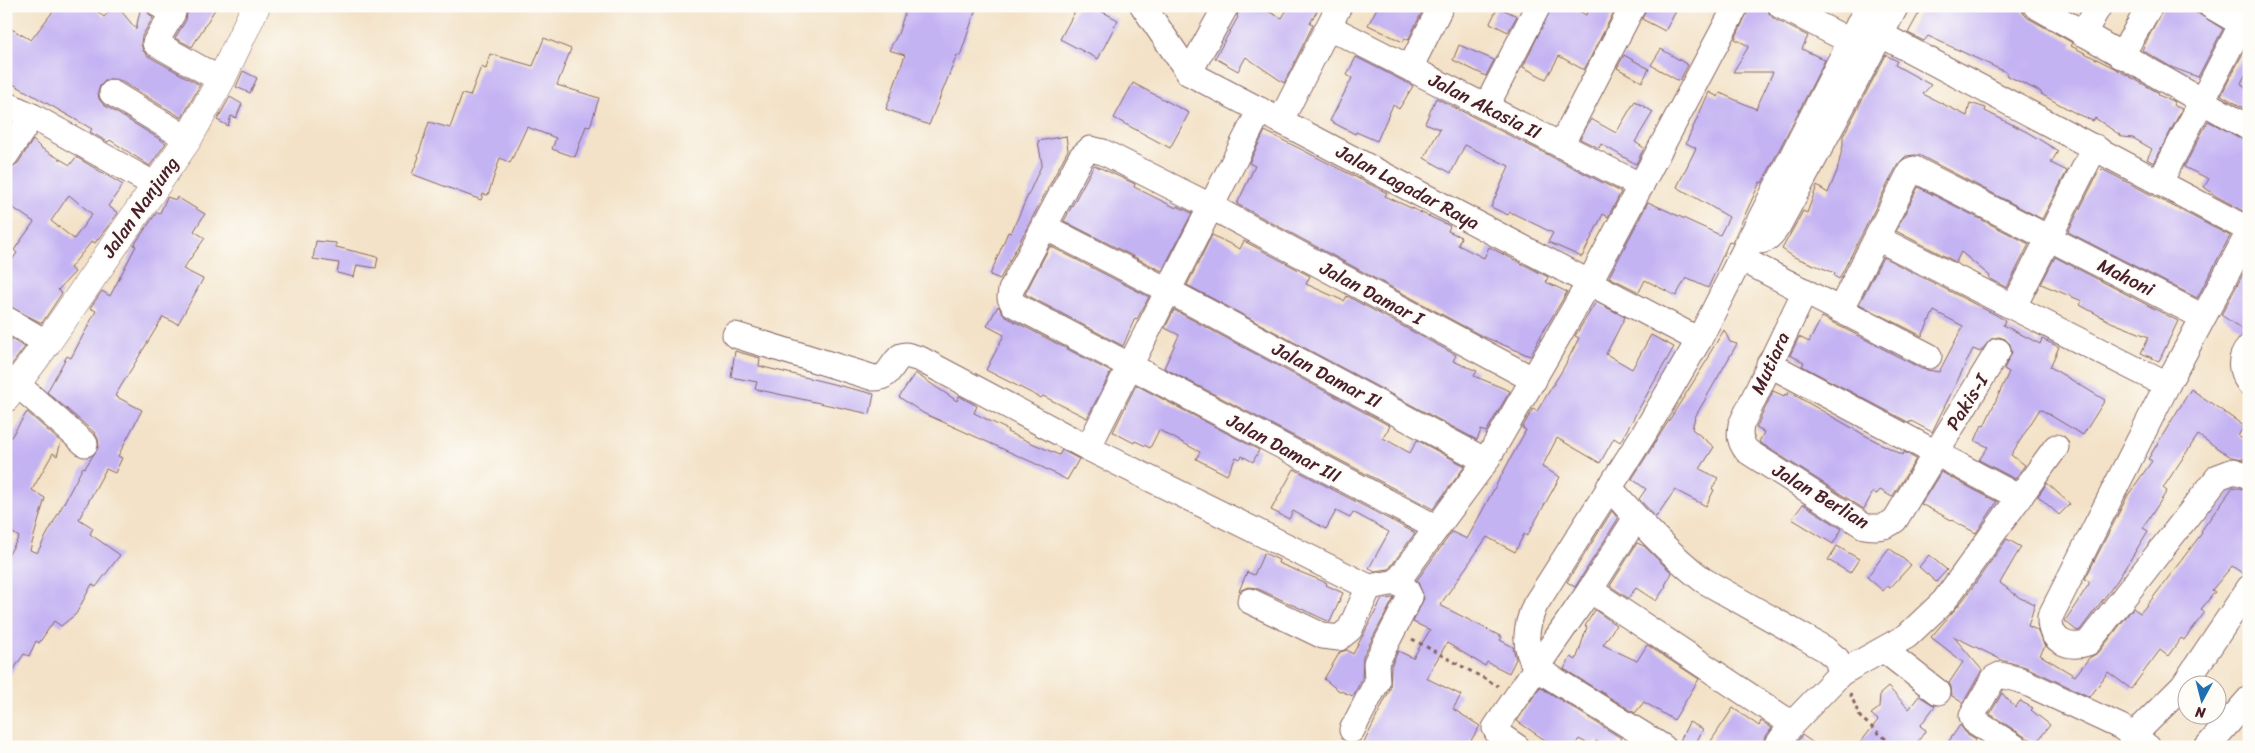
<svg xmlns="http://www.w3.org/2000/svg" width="2255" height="753" font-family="Sriracha,sans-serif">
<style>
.building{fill:#c4b3f3;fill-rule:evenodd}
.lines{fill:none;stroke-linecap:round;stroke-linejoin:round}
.minor-casing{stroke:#856362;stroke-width:27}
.major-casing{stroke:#856362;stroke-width:29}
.path{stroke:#856362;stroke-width:3;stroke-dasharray:4 4;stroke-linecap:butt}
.minor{stroke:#fff;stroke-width:25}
.major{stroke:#fff;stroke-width:28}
.labels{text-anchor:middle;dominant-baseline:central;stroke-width:5;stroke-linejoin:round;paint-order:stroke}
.street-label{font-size:19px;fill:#4a1f2b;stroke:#fdfcf7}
</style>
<rect width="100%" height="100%" fill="#fdfcf7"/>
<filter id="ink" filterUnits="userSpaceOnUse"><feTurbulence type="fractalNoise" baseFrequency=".02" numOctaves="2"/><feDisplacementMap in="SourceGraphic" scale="10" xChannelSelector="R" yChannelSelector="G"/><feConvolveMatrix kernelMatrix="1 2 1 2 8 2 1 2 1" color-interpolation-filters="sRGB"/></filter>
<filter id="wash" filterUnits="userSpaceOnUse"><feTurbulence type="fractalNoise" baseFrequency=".0096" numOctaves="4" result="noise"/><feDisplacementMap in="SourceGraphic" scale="20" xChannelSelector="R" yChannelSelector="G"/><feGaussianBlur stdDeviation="1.12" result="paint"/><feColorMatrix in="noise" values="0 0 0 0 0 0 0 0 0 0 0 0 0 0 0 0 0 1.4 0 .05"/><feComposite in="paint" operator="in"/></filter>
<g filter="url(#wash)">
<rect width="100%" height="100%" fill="#f3e2c7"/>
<g id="blocks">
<g class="building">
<path d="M57,6H91L104,17L114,6H117L136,29L141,6H147L148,13L153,18L142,36L141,43L143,51L148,56L200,85L182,118L119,80L113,79L106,80L100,86L98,92L99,99L104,105L166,143L150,166L110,140L108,142L90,132L92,129L6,80V26L31,40Z"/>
<path d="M186,6H217L192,47L175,38L186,20L187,13Z"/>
<path d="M907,6H977L960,56L957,55L929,125L886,109L905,55L889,50L898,34Z"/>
<path d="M1078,6H1091L1118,20L1098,59L1060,39Z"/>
<path d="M1240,6H1256L1282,18L1289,6H1320L1310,23L1313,25L1284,83L1246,57L1238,71L1215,58L1238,17L1237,16Z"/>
<path d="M1378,6H1425L1408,40L1405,38L1403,42L1368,25Z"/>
<path d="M1552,6H1570L1586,15L1591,6H1617L1584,70L1559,56L1546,79L1523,67Z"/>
<path d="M1647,6H1679L1665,31L1642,19Z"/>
<path d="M1750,6H1767L1769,13L1774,19L1808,36L1802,49L1825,60L1762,183L1760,182L1732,243L1729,242L1708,288L1686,278L1676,296L1645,280L1639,292L1609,277L1648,202L1720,235L1729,217L1677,187L1696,148L1686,143L1709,92L1718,97L1720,93L1756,109L1773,72H1733L1749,46L1735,39Z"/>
<path d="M1923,6H2022L2023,13L2028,18L2073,43L2071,46L2118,70L2159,93L2158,95L2175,102L2173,105L2182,109L2154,163L2147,159L2152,149L2133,138L2123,137L2095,118L2093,121L2077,114L2041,94V92L2006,75L2008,73L1928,36L1924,41L1908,33Z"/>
<path d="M2164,6H2179L2199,14L2223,29L2198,77L2171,67L2142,50Z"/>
<path d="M1498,7L1517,16L1508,32L1490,23Z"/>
<path d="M544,38L571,49L557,85L599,98L590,127L586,126L575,157L552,149L556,138L527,127L510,163L500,158L488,195L483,194L481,200L412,174L419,157L418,156L429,122L450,128L462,94L470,96L481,67L486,69L490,54L533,66Z"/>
<path d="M1459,45L1494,60L1486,76L1453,60Z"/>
<path d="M1661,49L1688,65L1680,80H1677L1651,65Z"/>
<path d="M2243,53L2249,54V68L2241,83L2249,93V111L2221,95Z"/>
<path d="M1624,55L1649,69L1642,82L1617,68Z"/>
<path d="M1886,55L1897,61L1895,65L1931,85L1923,94L1967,116L1970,103L1986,108L1985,111L2027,132L2058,151L2051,163L2067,171L2042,219L1921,156L1915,155L1906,156L1898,164L1839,279L1834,276L1835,273L1794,257L1782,249L1803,211L1807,213L1817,186L1828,193L1837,171L1843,145V136Z"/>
<path d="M1356,57L1413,86L1399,109L1393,105L1377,141L1356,132L1355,134L1330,121L1352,78L1347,75Z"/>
<path d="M243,71L257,78L250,93L236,87Z"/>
<path d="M1133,83L1189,113L1170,148L1114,118Z"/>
<path d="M230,97L242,104L236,118L231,116L228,126L217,120Z"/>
<path d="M1436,98L1621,192L1608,217L1603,214L1582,257L1548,242L1553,233L1510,212L1508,215L1491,207L1509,166L1465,145L1451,173L1424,158L1440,129L1425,123Z"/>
<path d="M1635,101L1653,112L1635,142L1644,148L1636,164L1601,144L1599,148L1580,139L1591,119L1616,133Z"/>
<path d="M2208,121L2249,142V214L2216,196L2204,187L2209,179L2184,167Z"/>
<path d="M1265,131L1387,193L1385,196L1450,226L1448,231L1461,237L1458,245L1484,258L1489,247L1548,277L1546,282L1567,292L1548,324H1547L1530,356L1482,336L1237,204L1255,166L1249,163Z"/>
<path d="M1066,136L1068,150L1000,279L990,275L1008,232L1011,233L1042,164L1038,141Z"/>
<path d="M33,140L41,148L70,165L76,157L123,185L108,206L118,213L95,243L92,241L70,268L75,272L58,290L62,293L42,323L6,305V268L17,253L14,250L34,222L6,203V170L18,163ZM69,195L92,214L74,239L51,221Z"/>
<path d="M1094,165L1135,184L1134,187L1176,208L1177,206L1192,213L1162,271L1064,221Z"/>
<path d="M2102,169L2230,236L2197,298L2068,232L2098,173Z"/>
<path d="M1918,187L2029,244L2007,288L1989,278L1990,276L1961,252L1956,262L1896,231Z"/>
<path d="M167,197L176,200L177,197L205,214L194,231L205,238L183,269L203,279L178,324L163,317L115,396L142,410L118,456L122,458L115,473L106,469L79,519L93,528L90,534L120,555L96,587L92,584L76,614L61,626L54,621L39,643L36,641L29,656L24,654L6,681V559L19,537L6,528V445L27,412L61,442L57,456L53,453L32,490L45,498L30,550L37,553L83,467L85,468L99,446L98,439L95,433L47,392L67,356L71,358L96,311L90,308L102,291L110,296L136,246L134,245L157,212L160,213Z"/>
<path d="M1212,235L1240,249L1244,241L1310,276L1306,284L1344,301L1347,296L1456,355L1453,361L1477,371L1474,376L1510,391L1486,432L1481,430L1477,440L1187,285Z"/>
<path d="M316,241L336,243V247L378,257L376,268L357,265L354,277L337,273L339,263L313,259Z"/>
<path d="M1050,246L1149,297L1137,319L1135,318L1123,346L1025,294Z"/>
<path d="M1883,257L1996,315L2005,320L2003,325L2040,344L2042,339L2059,347L2050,367L2105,400L2083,435L2040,409L2011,455L2025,465L2015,479L1979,460L1988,447L1975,441L1982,425L1984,426L2009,372L2004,369L2012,352L2010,344L2005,339L1999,337L1991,339L1980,352L1973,349L1932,432L1911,421L1910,423L1802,366L1804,362L1790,355L1799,337L1809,342L1822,317L1922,369L1939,372L1963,326L1934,311L1922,336L1859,304Z"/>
<path d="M2055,257L2178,321L2159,361L2141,353L2149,337L2111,322L2080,305L2082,301L2041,284Z"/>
<path d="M2249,263V333H2248L2221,315Z"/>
<path d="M1596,302L1625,317L1606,354L1632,369L1651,335L1674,347L1620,442L1614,438L1600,463L1557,438L1542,467L1560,477L1527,536L1524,534L1515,552L1487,537L1440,605L1502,637L1500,640L1513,647L1516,659L1509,673L1487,662L1485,666L1447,643L1426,678L1461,695L1453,709L1480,726L1467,747H1362L1390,689L1391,666L1398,651L1413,658L1430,630L1413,622L1424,598L1417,580L1452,532L1467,539L1526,430L1522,428L1533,409L1537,411L1563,369L1579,338L1575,336Z"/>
<path d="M998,306L1006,317L1111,372L1087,418L1043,396L1041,398L986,370L1004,335L987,326Z"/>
<path d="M1174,310L1390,426L1383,438L1410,453L1417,440L1465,466L1433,509L1164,368L1179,335L1165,328Z"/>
<path d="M1724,330L1730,342L1737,344L1695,417L1692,429L1714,447L1700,469L1718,478L1712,489L1714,490L1706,506L1675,490L1656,517L1639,499L1646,489L1632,479L1709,357L1708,356Z"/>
<path d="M6,336L25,347L6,372Z"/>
<path d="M735,351L760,358L759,366L874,394L870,414L755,389L757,382L731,377Z"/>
<path d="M915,373L957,401L959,396L977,406L974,413L1008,430L1007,432L1059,455L1062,450L1079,459L1067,480L1034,463L923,413L899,397Z"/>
<path d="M1136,385L1259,450L1253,462L1242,456L1240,459L1236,457L1227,475L1196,459L1200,452L1159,430L1150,448L1135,441L1134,443L1113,432Z"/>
<path d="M2191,389L2244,426L2238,436L2249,443V460L2231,457L2198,435L2163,488L2167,491L2143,528L2148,531L2117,581L2080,630L2077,631L2065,621L2089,584V581L2085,579L2128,495L2152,461L2148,459Z"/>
<path d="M1773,391L1784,396L1785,394L1787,395L1789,392L1868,437L1903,455L1904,452L1916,459L1892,497L1880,490L1877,494L1873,492L1864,509L1759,442L1764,432L1756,428Z"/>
<path d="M1294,469L1415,533L1389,569L1375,571L1369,568L1389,532L1353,512L1350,518L1336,511L1326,529L1293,511L1289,519L1271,510Z"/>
<path d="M1941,472L1997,502L1976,533L1921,504Z"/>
<path d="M2047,483L2070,504L2059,515L2038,496Z"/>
<path d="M2233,487L2249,490V574L2245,575L2232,566L2212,590L2215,592L2201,609L2205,612L2184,640L2181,638L2168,656L2160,650L2131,689L2108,672L2090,697L2026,667L2004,661L1953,636L1982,670L1963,703L1952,696L1951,687L1949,683L1963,662L1931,637L1963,600L2007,539L2021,547L2000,583L2020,598L2035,604L2028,626L2037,630L2045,646L2040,655L2075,676L2089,658L2099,652L2133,608L2140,613L2152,599L2202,533L2201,531Z"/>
<path d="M1803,504L1842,529L1833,544L1792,519Z"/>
<path d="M1612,511L1618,519L1575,587L1567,582Z"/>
<path d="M1637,543L1644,546L1672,573L1665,585L1666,586L1656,601L1636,588L1628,598L1610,586Z"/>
<path d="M1837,546L1859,559L1850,573L1828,560Z"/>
<path d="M1889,548L1911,565L1890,588L1887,586L1883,591L1867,577Z"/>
<path d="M1264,553L1279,560L1278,563L1327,583L1326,585L1343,593L1330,622L1256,588L1248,587L1239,591L1247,572L1254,575Z"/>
<path d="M1929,555L1947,570L1936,582L1919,567Z"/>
<path d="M1394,598L1363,656L1362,679L1353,696L1338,690L1324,679L1340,652L1347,650L1353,654L1382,599Z"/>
<path d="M1595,610L1616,625L1603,645L1637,661L1647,645L1699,679L1674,720L1644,702L1635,713L1564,669L1571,657L1576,660L1587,627L1585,626Z"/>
<path d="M1540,687L1621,738L1616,747H1606L1596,741L1593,747L1579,739L1574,747H1555L1517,721Z"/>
<path d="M1888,687L1909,709L1919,696L1935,706L1920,726L1926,730L1914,747H1857L1878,720L1871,714L1879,708L1880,694Z"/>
<path d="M2002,693L2015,708L2020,701L2033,708L2031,710L2050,725L2037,742L2025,737L1990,714Z"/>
<path d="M1733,708L1759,726L1761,721L1772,728L1764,739L1762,747H1707Z"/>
<path d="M1689,722L1703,729L1694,747H1677Z"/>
<path d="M1960,725L1966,733L1976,739L1971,747H1945Z"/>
<path d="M1802,735L1819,747H1794Z"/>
</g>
</g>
</g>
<g filter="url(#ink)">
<use href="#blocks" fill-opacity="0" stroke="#856362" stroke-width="1"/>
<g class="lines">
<g class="minor-casing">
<g id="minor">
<path d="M161,6L173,13L155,43L221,80"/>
<path d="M1143,6L1189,73L1699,340"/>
<path d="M1781,6L1850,41"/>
<path d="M2036,6L2249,128"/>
<path d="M2211,6L2242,24"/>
<path d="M1859,23L2249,230"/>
<path d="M1329,27L1641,186"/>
<path d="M2083,34L2099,6"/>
<path d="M2121,56L2150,6"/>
<path d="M1410,68L1441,6"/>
<path d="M1189,73L1226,6"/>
<path d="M112,93L188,139"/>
<path d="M6,104L32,116L155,185"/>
<path d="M1486,107L1538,6"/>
<path d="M1281,120L1339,6"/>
<path d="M1561,145L1633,6"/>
<path d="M6,155L32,116"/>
<path d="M2160,182L2249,10"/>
<path d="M1045,227L1167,290L1486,461"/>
<path d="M2249,232L2167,385L2050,617C2049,640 2067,650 2088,643L2218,477L2234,471L2249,476"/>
<path d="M1877,238L2167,385"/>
<path d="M1751,239C1764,245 1771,236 1778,226L1896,6"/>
<path d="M1742,259L1929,356"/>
<path d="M1805,291L1741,425C1739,436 1740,442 1747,451L1864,526C1877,528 1885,528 1895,520L1998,351"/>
<path d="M2014,306L2095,147"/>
<path d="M1840,310L1911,170L1914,169L2203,317"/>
<path d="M6,319L47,343"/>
<path d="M735,335L874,378C890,378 890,365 901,356L906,355L920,359L1088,448L1369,587L1397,582L1486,461L1589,283L1736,6"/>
<path d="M2249,347C2238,359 2240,371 2249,383"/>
<path d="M1769,364L2020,498"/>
<path d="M17,384L85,444"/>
<path d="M1088,448L1260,110"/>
<path d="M1609,487C1638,520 1668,553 1703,580L1825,649L1837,659L1841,673"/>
<path d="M1636,518L1590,590L1536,668L1663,747"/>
<path d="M1437,528L1013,304L1010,298L1011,290L1081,157L1090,149L1103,152L1210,206L1534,380"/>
<path d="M1590,590L1792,724"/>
<path d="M1250,601L1323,636L1339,638L1350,629L1369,587"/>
<path d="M1884,650L1938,692"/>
<path d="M1352,730L1377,682L1376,663L1410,597L1406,589L1397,582"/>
<path d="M2133,736L2183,686L2249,588"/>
<path d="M1517,747L1498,734L1495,728L1536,668C1523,646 1525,628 1535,605L1645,432L1699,340L1868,6"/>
<path d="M1776,747L1792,724L1841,673L1907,636L1944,601L2056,447"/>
<path d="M2015,747L1974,721L1972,716L1994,678L2000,675L2020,680L2121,727L2148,747"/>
<path d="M2207,747L2249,699"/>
</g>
</g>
<g class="major-casing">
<path id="major" d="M6,398L47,343L188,139L221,80L256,6"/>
</g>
<g class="path">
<path d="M1412,639L1498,686"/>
<path d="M1850,693L1860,717L1895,747"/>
</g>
<use href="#minor" class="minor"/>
<use href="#major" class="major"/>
</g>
</g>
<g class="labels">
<g class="street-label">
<text transform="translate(1485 106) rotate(27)">Jalan Akasia II</text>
<text transform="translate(1408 187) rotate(28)">Jalan Lagadar Raya</text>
<text transform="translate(140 207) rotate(-55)">Jalan Nanjung</text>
<text transform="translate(2126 277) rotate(27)">Mahoni</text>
<text transform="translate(1372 293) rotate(28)">Jalan Damar I</text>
<text transform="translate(1770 363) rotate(-65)">Mutiara</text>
<text transform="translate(1327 375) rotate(28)">Jalan Damar II</text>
<text transform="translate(1967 402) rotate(-58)">Pakis-I</text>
<text transform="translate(1284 448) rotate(28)">Jalan Damar III</text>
<text transform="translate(1821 496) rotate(31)">Jalan Berlian</text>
</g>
</g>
<rect width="2255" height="753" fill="none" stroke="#fdfcf7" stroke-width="25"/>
<g transform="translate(2202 700) rotate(187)"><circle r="24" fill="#fdfcf7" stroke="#b5a4a5"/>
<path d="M0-4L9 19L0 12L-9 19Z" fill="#1f6fb2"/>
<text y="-8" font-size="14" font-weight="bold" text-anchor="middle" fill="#4a1f2b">N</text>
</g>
</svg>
